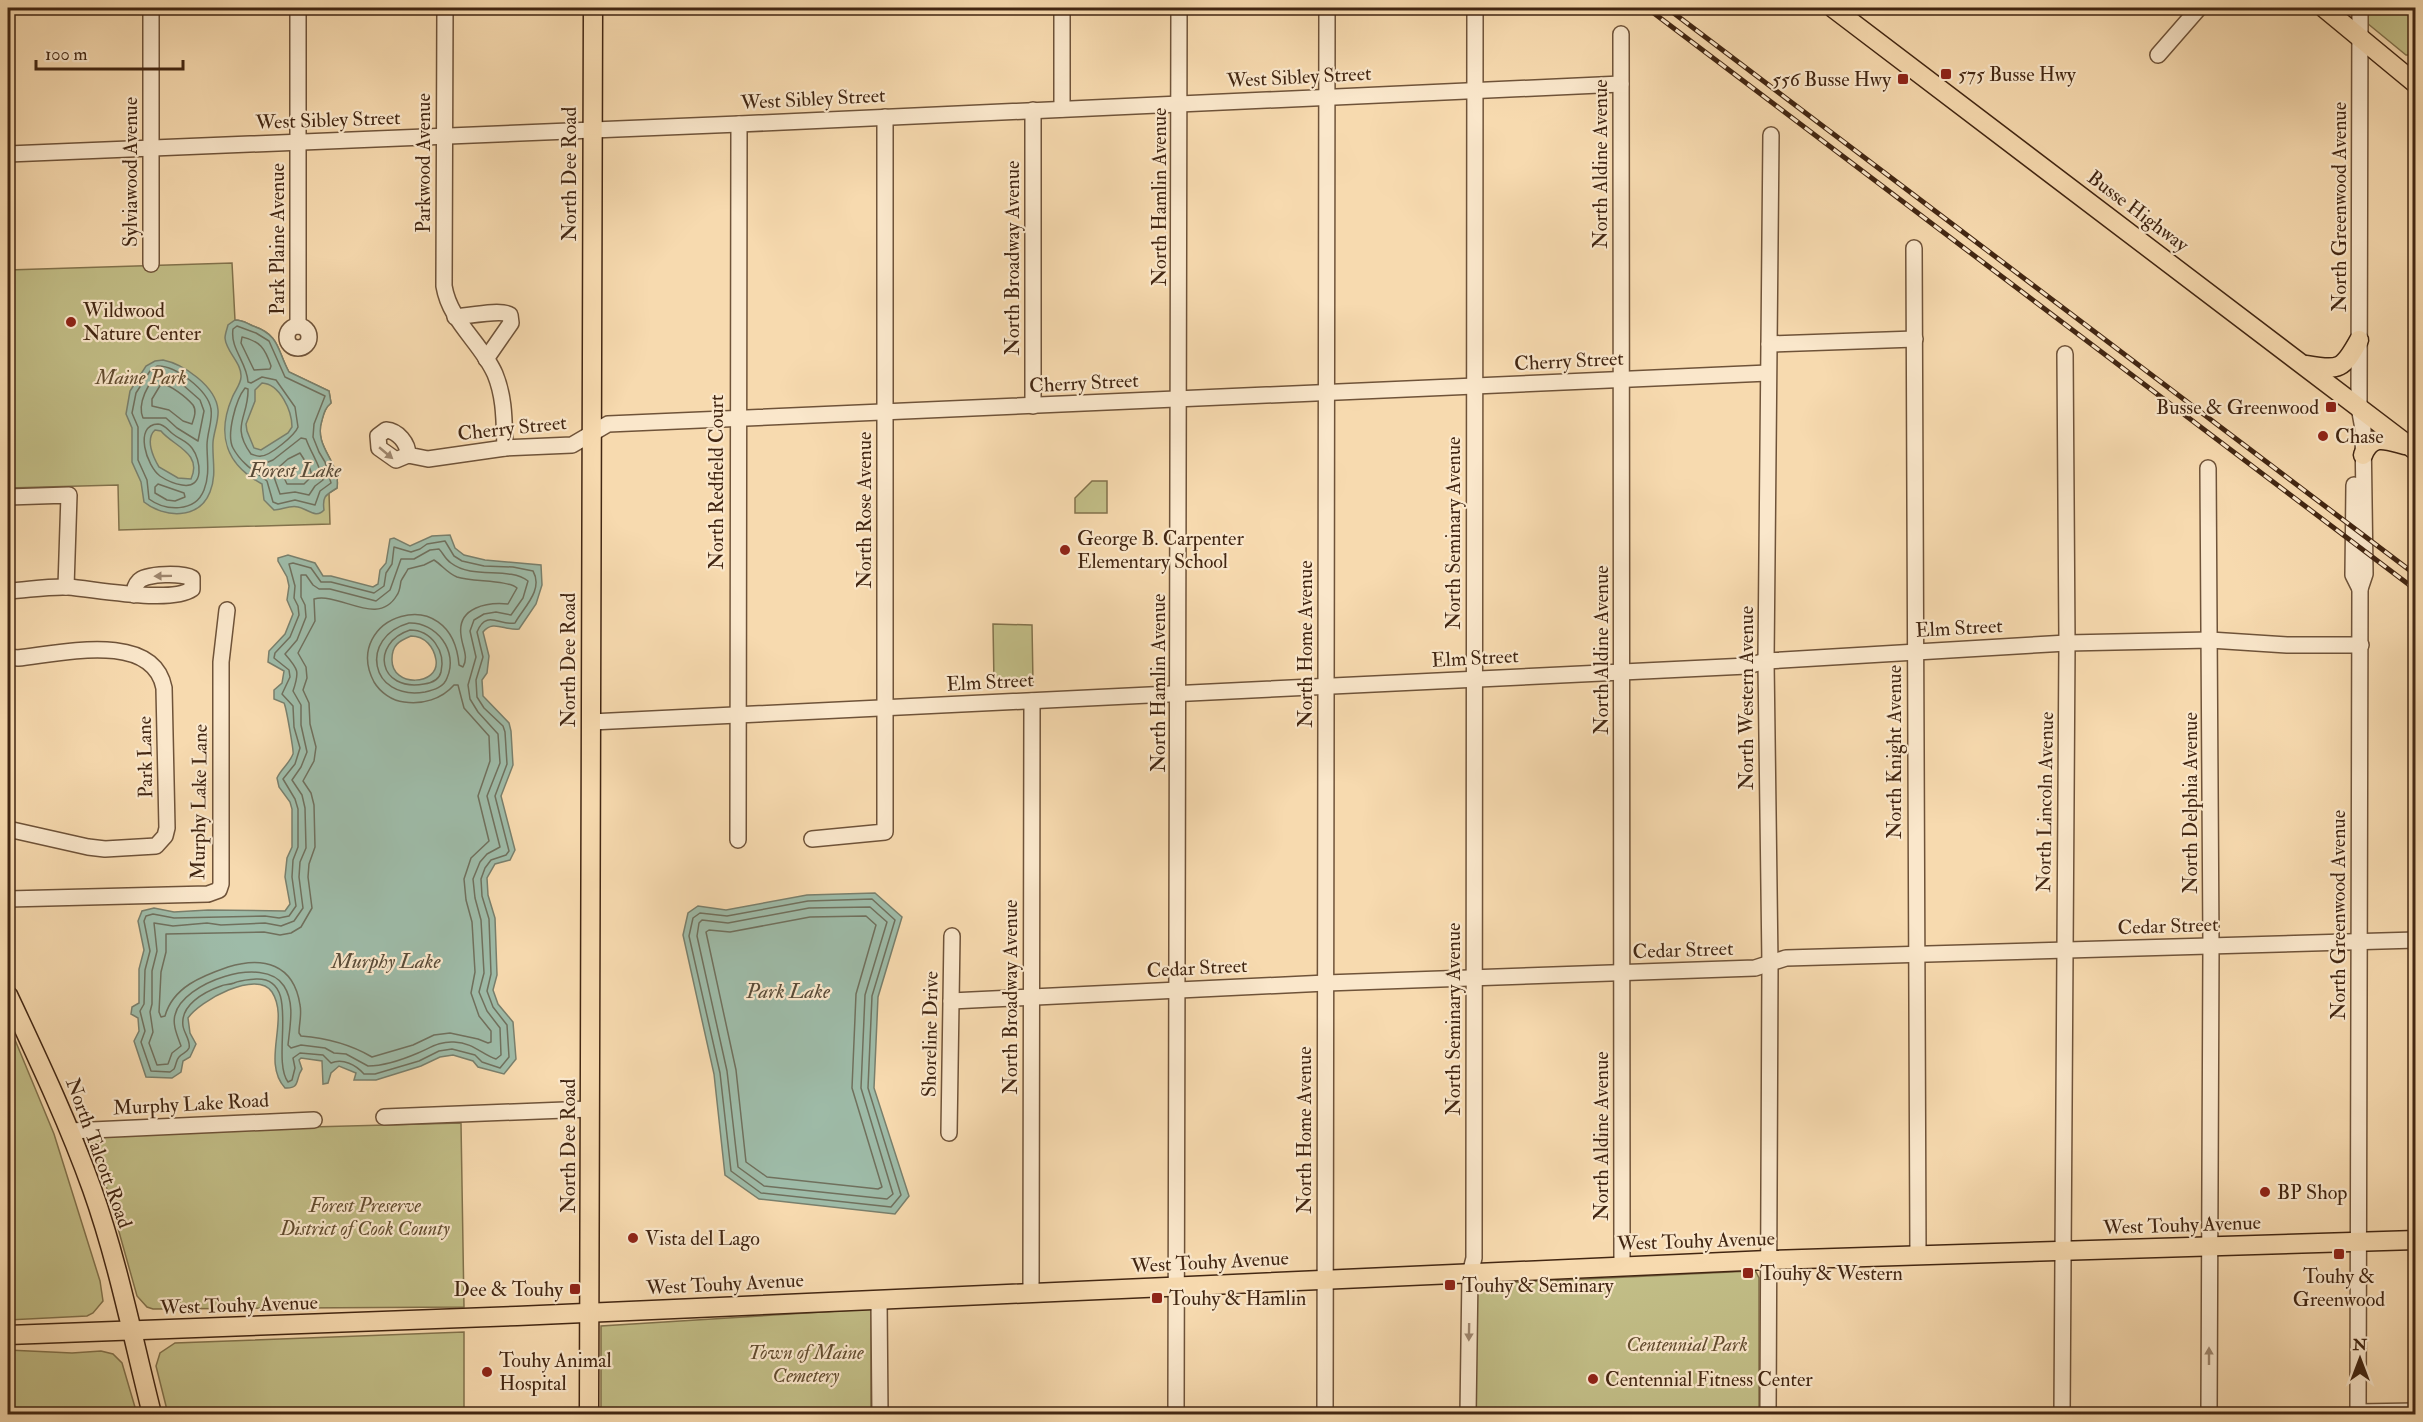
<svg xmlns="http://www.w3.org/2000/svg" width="2423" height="1422" font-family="'IM FELL Double Pica',serif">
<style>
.green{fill:#c2be87;stroke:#82724c;stroke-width:1.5}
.water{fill:#9ebba8;stroke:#797f6c;stroke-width:1.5;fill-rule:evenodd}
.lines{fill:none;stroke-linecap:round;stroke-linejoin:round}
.shore{stroke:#70705d;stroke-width:1.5}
.minor-casing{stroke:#6f5339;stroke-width:18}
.major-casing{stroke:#422612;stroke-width:21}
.minor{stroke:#fae7cb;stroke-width:15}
.major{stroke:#f7daaf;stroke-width:18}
.rail-casing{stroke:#422612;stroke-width:5}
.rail{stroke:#fae7cb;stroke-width:3;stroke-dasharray:9;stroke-linecap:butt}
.oneway{fill:#9e866e}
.poi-dot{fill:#8f2418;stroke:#fae7cb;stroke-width:2}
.labels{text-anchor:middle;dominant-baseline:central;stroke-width:4.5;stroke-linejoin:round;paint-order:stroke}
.poi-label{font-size:20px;fill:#422612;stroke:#fae7cb;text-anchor:start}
.street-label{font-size:20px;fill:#422612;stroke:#fae7cb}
.park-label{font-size:20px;font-style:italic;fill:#624c2f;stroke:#fae7cb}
.water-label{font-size:21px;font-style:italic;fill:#594b38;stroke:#fae7cb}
</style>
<rect width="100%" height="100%" fill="#f7daaf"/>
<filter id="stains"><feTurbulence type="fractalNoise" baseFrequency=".00333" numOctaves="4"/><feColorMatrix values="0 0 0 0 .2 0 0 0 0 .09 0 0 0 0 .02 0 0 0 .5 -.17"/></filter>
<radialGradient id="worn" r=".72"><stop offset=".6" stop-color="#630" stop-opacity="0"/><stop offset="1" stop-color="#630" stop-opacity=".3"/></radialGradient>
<g class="green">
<path d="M2368,8H2415V55H2406L2367,23Z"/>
<path d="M232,263L235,320C243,320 246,323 253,326C280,335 277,350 289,372L329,391L331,403C325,408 324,413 322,420C313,448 341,461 337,488L329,493L330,524L119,530L118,485L8,488V270Z"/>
<path d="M1092,481H1107V513H1075V498Z"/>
<path d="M993,624L1032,625L1033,683H994Z"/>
<path d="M8,1023L54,1134L100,1281L103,1301L93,1313L87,1316L8,1320Z"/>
<path d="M461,1123L464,1307L153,1309L147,1307L137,1296L107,1189L87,1133Z"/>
<path d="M1752,1271L1756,1272L1759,1278V1414H1473L1476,1286L1480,1284Z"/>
<path d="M871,1309V1414H601V1326Z"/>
<path d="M464,1332V1414H168L156,1366L160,1353L175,1343Z"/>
<path d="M8,1350L72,1353L101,1351L113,1354L122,1363L137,1414H8Z"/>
</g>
<g class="water">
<path d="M235,320C243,320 246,323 253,326C280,335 277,350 289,372L329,391L331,403C325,408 324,413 322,420C313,448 341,461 337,488C326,495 322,496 324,510C316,519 308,509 298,507C289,505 282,510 274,510L264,500L262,484C227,465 216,436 232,398C234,392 241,384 241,377C242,363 226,352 225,338C225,334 227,329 228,325ZM262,383C280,384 292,411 292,427L288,433L261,450L254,448L247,431L246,424L255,401V390Z"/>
<path d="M163,360C183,364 216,386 218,410C219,420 214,431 213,442C212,459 217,475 210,492C199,520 164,518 144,502L141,482L132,462V428L126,414L130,391L146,366L155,361ZM155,430L161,431C173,446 203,453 191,479L178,478L159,467C153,457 145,439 155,430Z"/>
<path d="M450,535L455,548L464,555L485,560L541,565L542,585L536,604L519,629C505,631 493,619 483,632L489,656L487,673L482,680L483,696L509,723L511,731L513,765L501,796L515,850L510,860L495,864L487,878L488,895L495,918L497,975L493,990L498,1004L513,1022L516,1059L504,1074L478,1067L473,1061L453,1055L440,1057L421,1066L376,1080H354L356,1073L339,1066L331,1073L328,1083L323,1084L322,1061L301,1058L299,1060L302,1069C295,1079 301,1089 285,1088C261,1061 290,1020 272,992C257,969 199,1001 188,1018L190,1033L196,1044L190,1057L183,1061L181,1072L172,1078L146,1077L134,1041L139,1031L138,1018L131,1014L132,1007L139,1003V969L144,950L138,921L142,911L154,908L174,912L208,910L285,911L290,904L285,877L287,858L292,847V809L290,802L279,787L277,778C281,769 289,764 293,754C294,752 286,706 284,703L274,699V690L282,683L284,671L268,662L269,651L285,634L293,614L287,600L289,586L287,577L278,561V558L288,555L315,563L323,576H331L373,587L378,584L380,570L386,563L390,539L394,538L410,546L432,536ZM411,636C425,636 434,647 436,660C440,686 391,688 392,659C392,645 399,641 411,636Z"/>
<path d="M875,893L902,917L878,997L874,1088L909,1196L895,1214L759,1199L725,1175L714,1074L683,935L688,913L698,906L726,910L807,895Z"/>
</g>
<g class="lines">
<g class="shore">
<path d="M237,326L256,333L269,341L285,377L325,396L314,424L313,437L319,452L325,462L331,483L320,491L315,505L295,500L278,504L273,502L267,481C254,471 241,463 233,448C226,435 236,399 245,388L248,389C249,417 230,425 251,454C255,455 257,457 261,456C270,456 295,435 298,427L295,407L276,380L262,377L251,383L248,382C247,362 230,349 233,329Z"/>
<path d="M242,337C260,341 265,348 271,366L270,369L254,370L241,343Z"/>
<path d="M157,366C175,365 208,390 211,409C213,420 207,433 207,445C207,461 210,475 204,490C195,513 165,511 149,499L147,480L138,460V427L132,413L136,393L150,371Z"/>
<path d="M160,374L175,378L200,400L204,411L198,441L177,428L166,418H143C137,404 148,381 160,374Z"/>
<path d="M161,384C170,384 187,398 193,405C197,411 194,418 192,424L183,421L169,410L152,406V399Z"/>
<path d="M158,424C166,425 167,430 173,434C179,439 187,441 192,448C201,460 205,489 182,485C175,484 166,480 160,476C147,467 133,425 158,424Z"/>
<path d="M301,438L306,439C311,453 320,465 323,480L315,486L309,495L295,492L280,494L274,477L262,469L261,465L273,460Z"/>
<path d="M300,453L310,469L312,476L304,484H287L279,467L288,459Z"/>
<path d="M158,484L184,493L185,497L175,501L167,500L155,493V487Z"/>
<path d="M445,541L454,556L462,561L484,566L513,567L533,571C544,590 523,608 515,623C500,626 486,609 477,632L483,657L476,680L477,697L484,708L503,726L505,732L507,764L495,796L509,851L506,855L491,860L485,868L481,879L482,896L489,919L491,974L487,991L493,1007L507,1025L509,1057L500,1068L482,1062L475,1055L452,1049L439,1051L419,1061L375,1074H364C356,1065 343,1058 331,1063L323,1055L300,1053L293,1058L295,1068L292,1080L288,1082C270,1057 303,977 256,979C248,980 241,980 234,983C229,985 225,984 221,986C204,992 180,1005 183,1026C184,1033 191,1041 189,1048C187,1053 182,1053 179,1057C176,1060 176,1066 174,1069L170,1072L151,1071L141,1042L145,1031L140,1011L144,1004L145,970L150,951L144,921L146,916L153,914L174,918L265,916L279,918L289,916L296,906L292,877L293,860L298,847V809L295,799L283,779L295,764L300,748L294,727L293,706L282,694L290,677L289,670L274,658L275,653L290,637L299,615L298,606L294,598L295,586L289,564L293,563L311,568L321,582H331L374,593L384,586L386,573L392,564L394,547L411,552L420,549L427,544Z"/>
<path d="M439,549C443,553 445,559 451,563C473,580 508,566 528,581L523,598L511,615L496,612L484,614L474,620L470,631L476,657L468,685L470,699L478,712L498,734L500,763L487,796L500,847L487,854L480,862L473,879L475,898L481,920L484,973L479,992L487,1011L500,1028L501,1055L496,1059C481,1054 474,1043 454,1042C440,1041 430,1048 418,1053C404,1059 384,1066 368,1066L346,1054L334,1053L325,1048L301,1045L291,1048L288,1045C290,1025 295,1003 284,986C264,954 182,983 175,1015C172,1025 178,1037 181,1046L172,1053L168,1064L157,1065L149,1043L153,1032L150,1012L152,1004V971L157,951L154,923L173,926L207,923L221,925L265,923L281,926L294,921L303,908L299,877L300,862L306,848L305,808L302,795L292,780L301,767L307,752L301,725V705L293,691C300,671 298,669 285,654L297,640L306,617L305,605L301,597V575H306L313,585L319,589H330L376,601L390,590L401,559H414L430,550Z"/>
<path d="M434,560C442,565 447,573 457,577C472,582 508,580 517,588L508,604C488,602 457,607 461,635C462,647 469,656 463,667L459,665C452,578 340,617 374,682C380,692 392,701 404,702C422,705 442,699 454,685H458L464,708L489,736L490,761L478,796L489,841L471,858L464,879L466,900L472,922L475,972L471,993L479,1016L491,1031V1042L488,1043L478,1039L450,1033L434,1035L413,1045L372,1057C350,1044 326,1038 301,1036L299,1033C299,1024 302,1014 300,1005C294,964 263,956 228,967C202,976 173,987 165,1016L161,1017L159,1012L161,972L166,952V934L264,932L280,935L291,933L301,927L312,908L308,877L309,864L315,847L314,805L311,793L303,781L314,761L316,747L310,724L309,703L303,690L307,678L306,667L298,653L315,621L314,599C340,592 378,628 397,595C400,591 400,586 401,581C403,577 406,573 408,569L424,565Z"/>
<path d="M409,623C436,622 459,651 447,678C444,687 434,690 425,692C369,701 359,637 409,623Z"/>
<path d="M410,630C431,630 446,651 441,672C439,680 432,683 424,684C378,692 370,643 410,630Z"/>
<path d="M872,899L895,920L872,996L868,1088L901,1195L891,1207L761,1193L731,1171L720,1073L689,936L693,918L700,913L727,916L808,901Z"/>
<path d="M870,907L887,922L865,995L861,1088L893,1194L887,1199L764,1186L738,1167L727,1071L697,936L699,923L702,920L728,923L809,908Z"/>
<path d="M866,916L876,925L856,994L852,1088L882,1187L878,1189L767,1177L746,1162L736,1070L706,932L709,930L730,932L810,917Z"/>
</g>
<g class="minor-casing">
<g id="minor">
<path d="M298,8V326"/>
<path d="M445,8L444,286C450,322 481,342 495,374C505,398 504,423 505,448"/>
<path d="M1062,8V109"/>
<path d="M1621,34L1622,1267"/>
<path d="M2158,55L2199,8"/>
<path d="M1033,110V406"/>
<path d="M8,154L739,124L1621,84"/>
<path d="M1914,248L1918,1256"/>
<path d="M151,264V8"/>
<path d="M455,317C468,316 502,309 510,315L511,323L486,359"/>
<circle cx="298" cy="337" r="11"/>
<path d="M1769,344L1915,339"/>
<path d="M408,455C408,443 398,431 386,430L378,436L379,448L396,460L408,455L428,459L505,448L572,445L608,424L1768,373"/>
<path d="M2208,468L2211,946L2209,1414"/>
<path d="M2354,485L2353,575L2360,589"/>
<path d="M8,497L69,495L66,587"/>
<path d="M8,591C27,590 49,586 68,587C95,589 171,604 192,589V578C184,573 146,573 139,581C135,585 134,589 134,595"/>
<path d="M8,657L18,658C58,654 153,630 164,688L167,828L165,836L156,846L105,849L88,847L8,829"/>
<path d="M591,722L1747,666L1766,661L2067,643L2210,640L2287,645H2361"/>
<path d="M812,839L885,832V117"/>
<path d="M738,840L739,124"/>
<path d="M8,899L208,894L219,890L221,884V662L227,610"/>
<path d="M951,1001L1326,983L1755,968L1786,958L2416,940"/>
<path d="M384,1117L590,1109"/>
<path d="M70,1131L314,1120"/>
<path d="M949,1133L952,936"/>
<path d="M1031,1293L1032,701"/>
<path d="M879,1300L880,1414"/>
<path d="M2358,1412L2416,1411"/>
<path d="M1176,1414L1179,8"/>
<path d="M1325,1414L1327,8"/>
<path d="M1468,1414L1470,1274L1474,1258L1475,8"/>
<path d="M1768,1414L1770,964L1766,661L1771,135"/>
<path d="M2062,1414L2067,643L2065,354"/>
<path d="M2358,1414L2360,589L2365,574L2363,429L2359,407L2360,8"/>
</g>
</g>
<g class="major-casing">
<g id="major">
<path d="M1833,8L2416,451"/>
<path d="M2324,8L2416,84"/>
<path d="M2307,365C2340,371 2343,369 2359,340"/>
<path d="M2363,455C2372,433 2386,440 2405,445"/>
<path d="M8,995C38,1059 68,1122 92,1189C118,1262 133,1339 152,1414"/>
<path d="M8,1335L517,1316L1768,1260L2416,1240"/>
<path d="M589,1414L593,8"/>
</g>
</g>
<use href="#minor" class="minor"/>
<use href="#major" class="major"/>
<g class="rail-casing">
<g id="rail">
<path d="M1647,8L2416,590"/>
<path d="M1667,8L2416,575"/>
</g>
</g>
<use href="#rail" class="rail"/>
</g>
<defs><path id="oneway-solid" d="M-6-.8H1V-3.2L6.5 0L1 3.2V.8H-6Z" transform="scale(1.5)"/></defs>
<g class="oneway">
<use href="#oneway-solid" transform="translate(386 453) rotate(40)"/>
<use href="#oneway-solid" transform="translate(163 576) rotate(179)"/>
<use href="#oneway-solid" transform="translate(1469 1332) rotate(91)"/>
<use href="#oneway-solid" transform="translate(2209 1356) rotate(-90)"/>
</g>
<g class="poi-dot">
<rect x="1940" y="68" width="12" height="12" rx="3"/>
<rect x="1897" y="73" width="12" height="12" rx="3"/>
<circle cx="71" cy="322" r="6"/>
<rect x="2325" y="401" width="12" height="12" rx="3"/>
<circle cx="2323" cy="436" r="6"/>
<circle cx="1065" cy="550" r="6"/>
<circle cx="2265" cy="1192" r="6"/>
<circle cx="633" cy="1238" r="6"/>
<rect x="2333" y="1248" width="12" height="12" rx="3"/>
<rect x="1742" y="1267" width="12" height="12" rx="3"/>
<rect x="1444" y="1279" width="12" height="12" rx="3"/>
<rect x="569" y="1283" width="12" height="12" rx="3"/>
<rect x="1151" y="1292" width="12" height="12" rx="3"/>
<circle cx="487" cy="1372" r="6"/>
<circle cx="1593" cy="1379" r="6"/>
</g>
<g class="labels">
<g class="poi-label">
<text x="1958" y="74">575 Busse Hwy</text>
<text x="1891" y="79" text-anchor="end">556 Busse Hwy</text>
<text x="83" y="310">Wildwood<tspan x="83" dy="23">Nature Center</tspan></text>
<text x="2319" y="407" text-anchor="end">Busse &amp; Greenwood</text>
<text x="2335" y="436">Chase</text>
<text x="1077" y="538">George B. Carpenter<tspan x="1077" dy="23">Elementary School</tspan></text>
<text x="2277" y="1192">BP Shop</text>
<text x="645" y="1238">Vista del Lago</text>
<text x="1760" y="1273">Touhy &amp; Western</text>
<text x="2339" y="1276" text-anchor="middle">Touhy &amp;<tspan x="2339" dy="23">Greenwood</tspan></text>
<text x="1462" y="1285">Touhy &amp; Seminary</text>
<text x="563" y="1289" text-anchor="end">Dee &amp; Touhy</text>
<text x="1169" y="1298">Touhy &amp; Hamlin</text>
<text x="499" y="1360">Touhy Animal<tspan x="499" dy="23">Hospital</tspan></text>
<text x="1605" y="1379">Centennial Fitness Center</text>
</g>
<g class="street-label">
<text transform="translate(1299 77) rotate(-3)">West Sibley Street</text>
<text transform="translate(813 99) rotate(-3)">West Sibley Street</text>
<text transform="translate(328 120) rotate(-2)">West Sibley Street</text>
<text transform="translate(423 163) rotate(-90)">Parkwood Avenue</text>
<text transform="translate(1600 164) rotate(-90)">North Aldine Avenue</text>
<text transform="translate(130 172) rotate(-90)">Sylviawood Avenue</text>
<text transform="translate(569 174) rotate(-90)">North Dee Road</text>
<text transform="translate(1159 197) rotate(-90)">North Hamlin Avenue</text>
<text transform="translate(2339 207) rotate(-90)">North Greenwood Avenue</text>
<text transform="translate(2138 211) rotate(37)">Busse Highway</text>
<text transform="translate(277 239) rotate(-90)">Park Plaine Avenue</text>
<text transform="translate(1012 258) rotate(-90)">North Broadway Avenue</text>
<text transform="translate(1569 361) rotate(-3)">Cherry Street</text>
<text transform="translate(1084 383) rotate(-3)">Cherry Street</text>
<text transform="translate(512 428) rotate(-6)">Cherry Street</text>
<text transform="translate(716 482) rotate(-90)">North Redfield Court</text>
<text transform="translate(864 510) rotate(-90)">North Rose Avenue</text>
<text transform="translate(1453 533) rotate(-90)">North Seminary Avenue</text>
<text transform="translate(1959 628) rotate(-3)">Elm Street</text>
<text transform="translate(1305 644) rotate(-90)">North Home Avenue</text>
<text transform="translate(1601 650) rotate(-90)">North Aldine Avenue</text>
<text transform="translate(1475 658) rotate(-3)">Elm Street</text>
<text transform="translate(568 660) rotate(-90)">North Dee Road</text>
<text transform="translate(990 682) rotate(-3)">Elm Street</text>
<text transform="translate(1158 683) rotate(-90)">North Hamlin Avenue</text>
<text transform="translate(1746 698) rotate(-90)">North Western Avenue</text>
<text transform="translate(1894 752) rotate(-90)">North Knight Avenue</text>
<text transform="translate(145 757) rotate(-91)">Park Lane</text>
<text transform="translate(199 802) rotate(-89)">Murphy Lake Lane</text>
<text transform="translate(2045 802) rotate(-89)">North Lincoln Avenue</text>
<text transform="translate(2190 803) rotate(-90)">North Delphia Avenue</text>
<text transform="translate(2338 915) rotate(-90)">North Greenwood Avenue</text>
<text transform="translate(2168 926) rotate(-2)">Cedar Street</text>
<text transform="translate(1683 950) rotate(-2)">Cedar Street</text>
<text transform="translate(1197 968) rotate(-3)">Cedar Street</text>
<text transform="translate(1010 997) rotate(-90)">North Broadway Avenue</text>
<text transform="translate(1453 1019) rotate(-90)">North Seminary Avenue</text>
<text transform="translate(930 1034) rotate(-89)">Shoreline Drive</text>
<text transform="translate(191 1104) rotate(-3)">Murphy Lake Road</text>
<text transform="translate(1304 1130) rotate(-90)">North Home Avenue</text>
<text transform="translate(1601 1136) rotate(-90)">North Aldine Avenue</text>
<text transform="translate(568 1146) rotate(-90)">North Dee Road</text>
<text transform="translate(99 1153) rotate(70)">North Talcott Road</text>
<text transform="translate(2182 1225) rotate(-2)">West Touhy Avenue</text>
<text transform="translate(1696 1241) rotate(-2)">West Touhy Avenue</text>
<text transform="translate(1210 1262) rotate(-3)">West Touhy Avenue</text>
<text transform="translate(725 1284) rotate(-3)">West Touhy Avenue</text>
<text transform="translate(239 1305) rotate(-2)">West Touhy Avenue</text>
</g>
<g class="park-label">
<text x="141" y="377">Maine Park</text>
<text x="365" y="1205">Forest Preserve<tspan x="365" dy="23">District of Cook County</tspan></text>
<text x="1687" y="1344">Centennial Park</text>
<text x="806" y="1352">Town of Maine<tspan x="806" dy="23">Cemetery</tspan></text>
</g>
<g class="water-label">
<text x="295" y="470">Forest Lake</text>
<text x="386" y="961">Murphy Lake</text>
<text x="788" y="991">Park Lake</text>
</g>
</g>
<rect width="2423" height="1422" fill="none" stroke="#f7daaf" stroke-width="30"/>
<rect x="9" y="9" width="2405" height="1404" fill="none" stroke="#422612" stroke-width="3"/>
<rect x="15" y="15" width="2393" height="1392" fill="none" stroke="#422612" stroke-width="1.5"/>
<g transform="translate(2360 1359)" stroke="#fae7cb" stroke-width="4.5" paint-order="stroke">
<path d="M0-4.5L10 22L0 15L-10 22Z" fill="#422612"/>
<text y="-9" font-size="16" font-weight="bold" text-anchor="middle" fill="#422612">N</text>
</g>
<path d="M36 60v9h147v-9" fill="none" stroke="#422612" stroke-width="3"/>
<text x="45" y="60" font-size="18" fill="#422612" stroke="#fae7cb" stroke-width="4.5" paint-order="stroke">100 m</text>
<rect width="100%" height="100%" filter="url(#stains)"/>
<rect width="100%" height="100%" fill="url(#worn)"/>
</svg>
